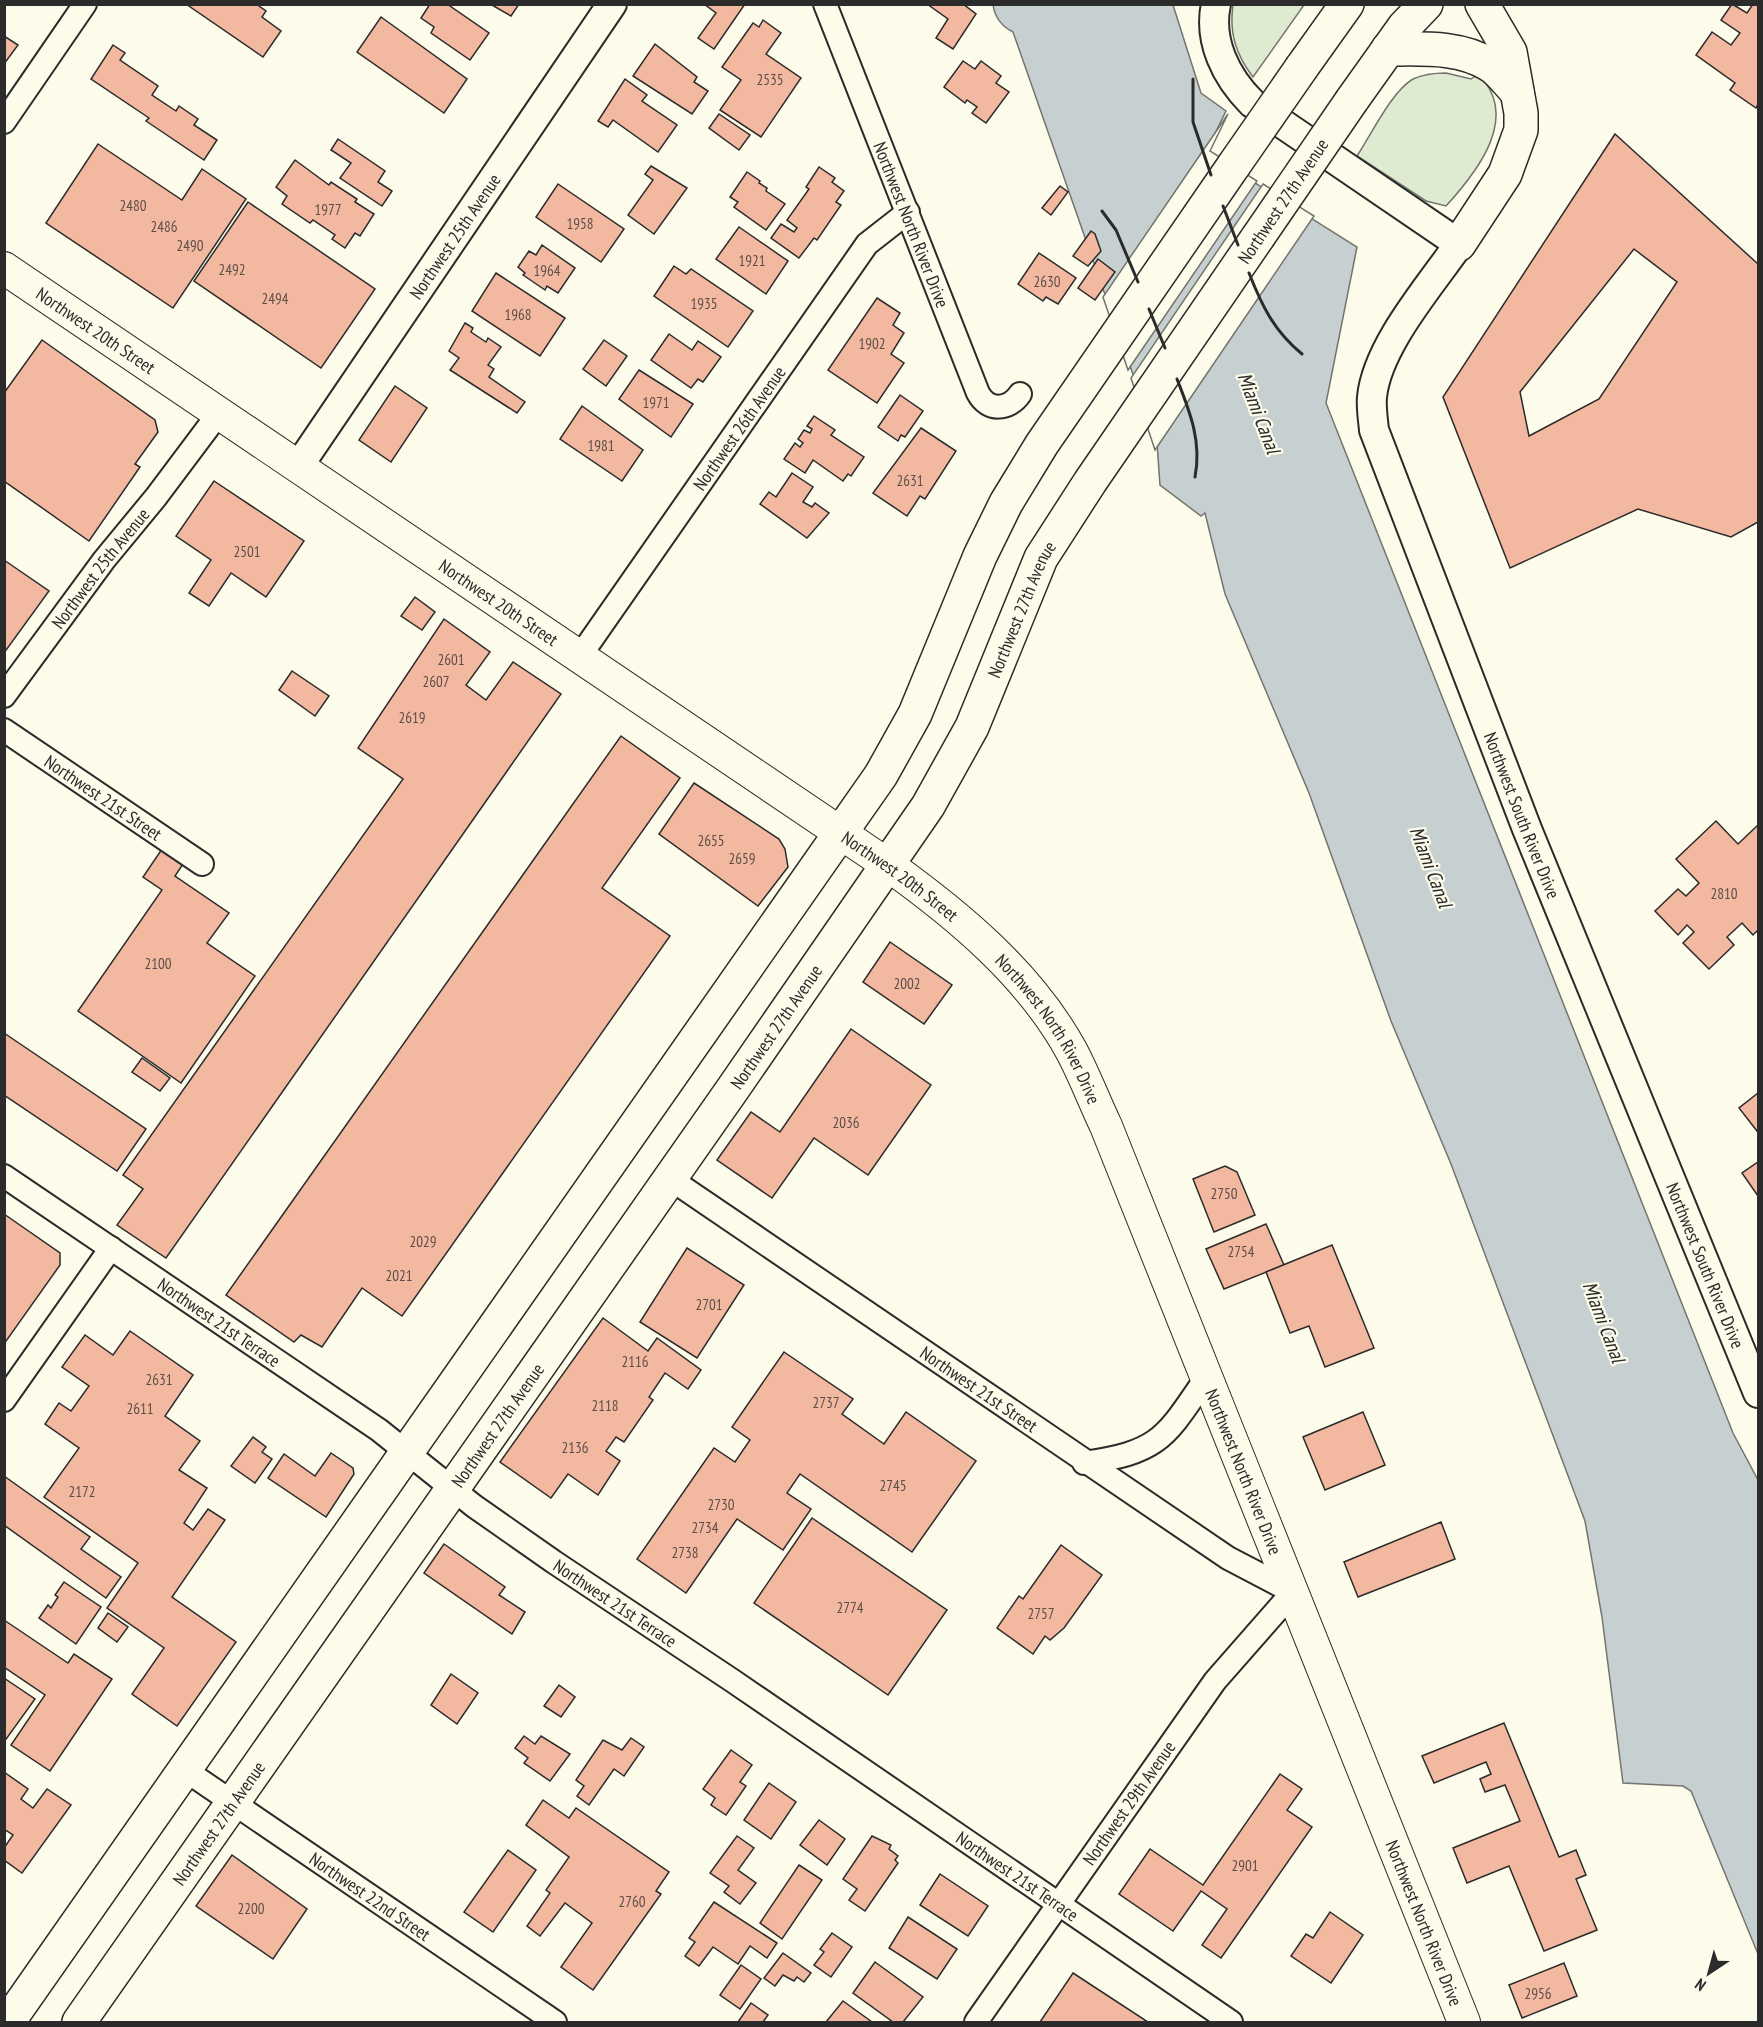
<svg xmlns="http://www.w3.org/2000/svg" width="1763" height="2027" font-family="'PT Sans Narrow',sans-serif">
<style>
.green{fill:#deebd1;stroke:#74746e;stroke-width:1.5}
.water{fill:#c7d0d0;stroke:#74746e;stroke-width:1.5}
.pier{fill:#fdfbea;stroke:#74746e;stroke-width:1.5}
.building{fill:#f2b8a0;stroke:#2b2b2b;stroke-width:1.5;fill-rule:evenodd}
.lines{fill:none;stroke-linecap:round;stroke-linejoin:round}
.minor-casing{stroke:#2b2b2b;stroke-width:26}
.tertiary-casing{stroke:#2b2b2b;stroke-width:32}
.secondary-casing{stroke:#2b2b2b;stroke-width:34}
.trunk-casing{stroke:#2b2b2b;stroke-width:36}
.minor{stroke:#fdfbea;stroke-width:22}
.tertiary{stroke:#fdfbea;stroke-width:28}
.secondary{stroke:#fdfbea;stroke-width:32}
.trunk{stroke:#fdfbea;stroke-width:33}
.trunk-bridge-casing{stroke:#2b2b2b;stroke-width:36;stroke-linecap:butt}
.trunk-bridge{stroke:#fdfbea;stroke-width:33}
.wall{stroke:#2b2b2b;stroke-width:3}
.labels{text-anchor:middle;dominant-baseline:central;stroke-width:4.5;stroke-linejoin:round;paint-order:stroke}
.number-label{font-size:15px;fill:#5d4e48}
.street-label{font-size:18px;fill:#2b2b2b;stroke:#fdfbea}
.water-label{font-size:20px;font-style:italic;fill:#2b2b2b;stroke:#fdfbea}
</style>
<rect width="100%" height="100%" fill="#fdfbea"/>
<g class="green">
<path d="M1233,5H1304L1253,77C1236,55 1229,33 1233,5Z"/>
<path d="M1446,73L1471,79L1478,74C1521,116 1478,171 1446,206L1426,201L1357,156C1371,135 1392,91 1413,79C1424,74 1435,73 1446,73Z"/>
</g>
<path class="water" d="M993,5H1173L1201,93L1226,111L1206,152L1357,247L1326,403L1733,1433L1758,1480V1954L1691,1791L1683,1786L1623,1783L1602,1617L1585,1521L1451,1164L1391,1021L1309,793L1225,594L1205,513L1201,516L1160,485L1157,443L1013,32C1001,26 995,18 993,5Z"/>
<g class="pier">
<path d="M1228,114L1210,151L1257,181L1128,370L1103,297Z"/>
<path d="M1263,184L1314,216L1155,450L1131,378Z"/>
</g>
<g class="building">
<path d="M186,4H256L266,11L262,17L281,31L263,57Z"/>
<path d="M430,4H447L489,33L470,60L431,33L434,27L421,18Z"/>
<path d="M490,4H519L511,16Z"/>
<path d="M704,4H745L714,49L698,38L716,13Z"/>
<path d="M927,4H963L976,14L953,49L936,38L948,19Z"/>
<path d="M1732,4L1747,13L1753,4H1758V104L1756,108L1730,90L1735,83L1696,55L1712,32L1731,45L1740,33L1721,20Z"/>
<path d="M381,17L467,79L444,113L357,52Z"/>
<path d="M763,20L781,33L766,54L801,78L761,137L720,110L741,80L722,67L753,23L759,27Z"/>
<path d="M4,36L18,45L4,64Z"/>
<path d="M655,44L697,77L694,82L708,91L692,114L633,76Z"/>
<path d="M113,45L125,53L120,60L158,86L152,95L176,111L179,106L198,119L194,125L217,140L204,160L146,121L149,118L91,79Z"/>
<path d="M963,61L975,69L981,61L1001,76L996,83L1009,92L986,123L972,113L977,107L967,100L965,103L944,87Z"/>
<path d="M625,79L647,95L642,101L677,125L658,152L613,120L608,127L598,121Z"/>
<path d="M719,114L750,135L739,150L709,128Z"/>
<path d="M1615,134L1758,264V522L1731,537L1638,509L1510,568L1443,397ZM1634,249L1677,282L1599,399L1529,436L1520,392Z"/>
<path d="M338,139L385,171L378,182L392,191L382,206L340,178L351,163L331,150Z"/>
<path d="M98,144L182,200L202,169L246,199L173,308L46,223Z"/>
<path d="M295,160L329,185L331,182L357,199L355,202L374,214L360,236L355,233L345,248L332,239L335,235L313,220L310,223L282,204L287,196L276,187Z"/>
<path d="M651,166L687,188L654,234L628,215L653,180L645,174Z"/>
<path d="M819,167L835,178L832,182L844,191L836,202L841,205L817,240L814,238L799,258L771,238L781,224L794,232L797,228L787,220L809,189L806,187Z"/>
<path d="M747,172L760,181L759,183L767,188L766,191L785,204L766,230L734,207L738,202L730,197Z"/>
<path d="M558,184L624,229L601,262L536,217Z"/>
<path d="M1060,186L1068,192L1051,215L1042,208Z"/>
<path d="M248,202L375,289L321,368L194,281Z"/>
<path d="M739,227L788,261L766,294L716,259Z"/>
<path d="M1091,231L1095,234L1101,251L1088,266L1073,256Z"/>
<path d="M542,245L575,268L558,293L547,286L545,290L523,275L525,273L518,267L529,251L536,255Z"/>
<path d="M1039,253L1076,278L1058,304L1046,297L1043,301L1018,284Z"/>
<path d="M1098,259L1115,272L1095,300L1078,288Z"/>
<path d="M674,266L686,274L691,269L753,311L728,347L654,296Z"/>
<path d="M496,273L565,318L540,356L472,311Z"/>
<path d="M877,298L900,313L893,325L904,333L891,354L904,363L877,403L828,370Z"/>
<path d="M465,323L473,328L471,332L486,342L488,338L501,347L488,365L494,369L489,377L525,402L517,413L450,370L459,358L449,351Z"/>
<path d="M669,334L692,350L698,341L721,357L703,382L698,379L691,388L651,360Z"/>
<path d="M42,340L155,420L158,432L135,464L140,467L89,541L4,481V393Z"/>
<path d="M604,340L627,356L606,386L583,369Z"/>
<path d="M639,370L693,404L671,437L619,399Z"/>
<path d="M395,386L427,408L391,462L359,440Z"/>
<path d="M900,395L923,411L905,437L901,435L898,441L878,427Z"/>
<path d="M582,406L643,450L622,481L560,439Z"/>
<path d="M814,416L835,430L831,435L864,457L851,476L848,474L843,481L813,460L805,473L784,459L795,443L800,447L803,443L798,439L804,430L810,433L812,429L807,426Z"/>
<path d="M921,428L956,451L925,499L920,496L907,516L873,493Z"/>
<path d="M792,473L813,487L803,502L812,507L815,503L829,513L807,538L760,504L769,492L776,497Z"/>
<path d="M214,481L304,541L266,597L231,573L209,606L189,593L211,560L176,536Z"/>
<path d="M4,560L49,591L4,653Z"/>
<path d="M415,597L435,612L422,630L401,616Z"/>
<path d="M444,619L490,652L466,685L486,700L513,662L561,694L166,1258L117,1225L143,1189L123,1175L403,779L358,748Z"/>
<path d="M292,671L329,696L315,716L279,690Z"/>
<path d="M621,736L680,778L602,888L670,936L402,1316L362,1288L322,1347L301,1335L294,1342L226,1295Z"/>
<path d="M694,783L779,839L785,849L788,867L758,906L659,834Z"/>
<path d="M1716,821L1738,844L1758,825V930L1753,935L1742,923L1727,937L1734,945L1709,969L1683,943L1694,932L1687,925L1678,935L1655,911L1678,889L1686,896L1699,883L1676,859Z"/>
<path d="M164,846L185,861L175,876L229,913L207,943L255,976L181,1083L78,1011L162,890L143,877Z"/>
<path d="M890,942L952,985L924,1024L863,982Z"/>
<path d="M851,1029L931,1085L868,1175L814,1138L772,1198L717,1160L751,1112L780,1132Z"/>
<path d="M4,1033L146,1129L117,1171L4,1095Z"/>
<path d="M142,1058L170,1078L160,1091L132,1072Z"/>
<path d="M1758,1093V1130L1757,1131L1739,1108Z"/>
<path d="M1758,1162V1196L1742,1173Z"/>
<path d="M1225,1166L1237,1172L1255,1215L1214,1232L1193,1179Z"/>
<path d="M4,1214L60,1253V1265L4,1344Z"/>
<path d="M1266,1224L1284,1265L1224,1289L1206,1249Z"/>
<path d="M1332,1245L1374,1348L1325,1367L1309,1326L1290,1333L1266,1272Z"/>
<path d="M687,1248L744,1285L697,1358L640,1322Z"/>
<path d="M603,1318L648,1351L657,1338L701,1370L688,1389L665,1373L649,1397L653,1400L624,1442L616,1437L606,1451L620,1461L598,1495L568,1474L551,1498L500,1462Z"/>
<path d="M130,1331L193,1375L165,1416L200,1441L179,1470L207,1488L184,1523L193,1530L208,1509L225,1520L172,1597L236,1642L177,1726L132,1694L164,1648L107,1608L138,1563L44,1497L79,1448L45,1424L59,1403L71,1411L89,1386L62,1367L85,1335L113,1355Z"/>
<path d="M784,1352L853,1399L842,1414L884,1444L906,1412L976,1461L912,1552L800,1474L787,1493L811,1509L783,1550L737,1519L686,1593L637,1559L714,1448L735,1462L750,1440L732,1427Z"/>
<path d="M1363,1412L1385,1465L1325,1490L1303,1437Z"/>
<path d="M253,1437L266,1447L262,1452L272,1459L255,1483L231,1466Z"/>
<path d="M331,1453L353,1468L354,1474L326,1517L268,1478L284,1454L315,1476Z"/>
<path d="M4,1476L90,1537L81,1549L121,1577L106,1598L4,1525Z"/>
<path d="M812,1518L947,1610L888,1695L754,1603Z"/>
<path d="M1441,1522L1455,1559L1358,1597L1344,1562Z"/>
<path d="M444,1544L505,1587L499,1595L525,1612L512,1634L424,1573Z"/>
<path d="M1061,1545L1102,1575L1064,1628L1050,1640L1045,1636L1033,1654L997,1628L1019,1596L1023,1599Z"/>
<path d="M64,1582L101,1607L76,1644L39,1618L48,1605L51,1608L58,1597L55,1595Z"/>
<path d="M108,1613L128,1627L117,1642L98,1628Z"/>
<path d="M4,1620L68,1663L74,1654L112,1679L50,1771L11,1745L45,1695L4,1667Z"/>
<path d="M451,1674L478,1693L457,1724L431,1705Z"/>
<path d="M4,1678L35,1699L4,1742Z"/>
<path d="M559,1685L575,1697L561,1717L544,1706Z"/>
<path d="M1504,1723L1559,1857L1576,1850L1586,1875L1576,1879L1597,1930L1544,1951L1509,1866L1467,1883L1453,1848L1520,1821L1505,1785L1485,1792L1480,1779L1491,1774L1486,1762L1434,1783L1422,1756Z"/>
<path d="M524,1736L535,1744L541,1736L570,1754L550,1781L524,1763L528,1758L515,1748Z"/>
<path d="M631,1738L644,1747L624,1776L614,1769L589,1805L577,1796L584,1786L576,1780L603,1740L622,1750Z"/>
<path d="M731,1750L752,1765L740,1782L746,1786L726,1815L711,1805L715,1798L703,1789Z"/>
<path d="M4,1772L28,1789L21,1799L33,1808L47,1789L71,1805L22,1873L4,1860V1848L13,1835L4,1829Z"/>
<path d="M1280,1774L1302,1789L1287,1810L1312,1827L1221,1958L1202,1945L1227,1909L1201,1891L1173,1931L1119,1894L1150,1849L1203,1885Z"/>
<path d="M769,1783L796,1802L771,1839L744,1820Z"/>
<path d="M543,1800L569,1818L576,1808L669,1872L656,1891L661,1894L593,1990L561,1967L592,1923L565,1903L540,1936L527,1926L550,1893L546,1890L569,1857L526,1825Z"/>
<path d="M819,1820L845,1839L827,1865L800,1845Z"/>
<path d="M737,1836L754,1848L738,1870L756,1883L740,1904L724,1892L729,1886L710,1873Z"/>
<path d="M872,1836L891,1845L889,1849L898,1856L895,1860L898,1863L865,1911L849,1900L857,1889L843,1879Z"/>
<path d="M508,1850L536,1870L493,1932L464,1912Z"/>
<path d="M232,1855L307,1909L273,1959L196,1906Z"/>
<path d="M799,1865L822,1880L782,1939L760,1923Z"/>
<path d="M940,1874L988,1906L968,1936L920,1905Z"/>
<path d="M714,1902L777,1943L767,1958L750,1946L738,1964L713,1947L699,1966L685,1956L695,1942L689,1938Z"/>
<path d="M1330,1912L1363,1935L1331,1983L1291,1956L1306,1934L1313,1938Z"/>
<path d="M908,1917L957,1949L937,1979L889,1948Z"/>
<path d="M832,1933L852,1947L831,1977L814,1965L824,1952L820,1949Z"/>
<path d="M783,1953L811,1973L804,1982L797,1977L794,1981L783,1975L775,1986L764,1978Z"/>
<path d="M875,1962L923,1997L903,2022H893L853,1993Z"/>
<path d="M1564,1963L1577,1996L1522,2018L1509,1985Z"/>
<path d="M741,1965L761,1979L740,2009L720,1995Z"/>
<path d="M1073,1973L1148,2022H1040Z"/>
<path d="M843,2001L872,2022H826Z"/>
<path d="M751,2003L768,2015L763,2022H738Z"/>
</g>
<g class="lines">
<g class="minor-casing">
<g id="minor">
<path id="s1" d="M825,4L978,393C988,412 1009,410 1020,394"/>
<path d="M4,122L85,4"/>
<path id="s2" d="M580,656L867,244L908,212"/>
<path id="s3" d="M4,696L104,560L156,497L219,413"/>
<path id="s4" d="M4,730L202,864"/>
<path id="s5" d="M4,1176L379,1430L474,1506L554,1562L733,1681L1231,2022"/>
<path id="s6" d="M669,1178L1228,1558L1293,1592L1215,1681L976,2022"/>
<path d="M4,1400L111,1248"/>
<path d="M1084,1463C1160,1452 1165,1438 1206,1378"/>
<path id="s7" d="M185,1770L555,2022"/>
</g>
</g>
<g class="tertiary-casing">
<g id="tertiary">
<path id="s8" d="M1216,4C1208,41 1226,77 1252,103L1459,244C1430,286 1377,346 1372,397C1371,408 1373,419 1374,430L1527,829L1758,1393"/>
<path id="s9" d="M298,467L612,4"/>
</g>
</g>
<g class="secondary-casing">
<g id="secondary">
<path id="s10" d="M4,268L888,865C958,915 1029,974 1071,1050C1084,1074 1094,1101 1106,1126L1464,2022"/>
</g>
</g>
<g class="trunk-casing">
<g id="trunk">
<path d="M1388,49C1422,49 1460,46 1490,65C1500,71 1508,83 1517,92"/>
<path d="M1302,67L1347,4"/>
<path d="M1352,100L1404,27L1426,4"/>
<path d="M1459,244L1505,174L1521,130V113L1510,52L1482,4"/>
<path d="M8,2022L881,775L915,714L980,556L1006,503L1042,444L1234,165"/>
<path id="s11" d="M79,2022L732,1090L928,806L972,727L1041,558L1090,482L1258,237"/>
</g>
</g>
<use href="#minor" class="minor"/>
<use href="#tertiary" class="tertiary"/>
<use href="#secondary" class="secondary"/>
<use href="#trunk" class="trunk"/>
<g class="trunk-bridge-casing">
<g id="trunk-bridge">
<path d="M1234,165L1302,67"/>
<path d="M1258,237L1352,100"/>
</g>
</g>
<use href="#trunk-bridge" class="trunk-bridge"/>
<g class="wall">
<path d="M1193,79V122L1211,175"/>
<path d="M1223,206L1238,245"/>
<path d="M1102,211L1116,230L1138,282"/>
<path d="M1249,273C1262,306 1274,331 1302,354"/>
<path d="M1149,309L1165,348"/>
<path d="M1177,379C1190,412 1202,442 1195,477"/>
</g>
</g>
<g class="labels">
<g class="number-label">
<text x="770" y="79">2535</text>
<text x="133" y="205">2480</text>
<text x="328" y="209">1977</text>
<text x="580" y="223">1958</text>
<text x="164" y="226">2486</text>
<text x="190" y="245">2490</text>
<text x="752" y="260">1921</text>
<text x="232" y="269">2492</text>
<text x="547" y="270">1964</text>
<text x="1047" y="281">2630</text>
<text x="275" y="298">2494</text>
<text x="704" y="303">1935</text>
<text x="518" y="314">1968</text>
<text x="872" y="343">1902</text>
<text x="656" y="402">1971</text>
<text x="601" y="445">1981</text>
<text x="910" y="480">2631</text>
<text x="247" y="551">2501</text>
<text x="451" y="659">2601</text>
<text x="436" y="681">2607</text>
<text x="412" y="717">2619</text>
<text x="711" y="840">2655</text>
<text x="742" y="858">2659</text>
<text x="1724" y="893">2810</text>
<text x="158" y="963">2100</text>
<text x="907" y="983">2002</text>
<text x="846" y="1122">2036</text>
<text x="1224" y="1193">2750</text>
<text x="423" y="1241">2029</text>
<text x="1241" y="1251">2754</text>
<text x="399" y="1275">2021</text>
<text x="709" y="1304">2701</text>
<text x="635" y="1361">2116</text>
<text x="159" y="1379">2631</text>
<text x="826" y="1402">2737</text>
<text x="605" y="1405">2118</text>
<text x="140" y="1408">2611</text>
<text x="575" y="1447">2136</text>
<text x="893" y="1485">2745</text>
<text x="82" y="1491">2172</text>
<text x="721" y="1504">2730</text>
<text x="705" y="1527">2734</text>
<text x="685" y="1552">2738</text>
<text x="850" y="1607">2774</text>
<text x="1041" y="1613">2757</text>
<text x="1245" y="1865">2901</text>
<text x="632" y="1901">2760</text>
<text x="251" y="1908">2200</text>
<text x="1538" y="1993">2956</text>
</g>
<g class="street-label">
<text transform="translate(1283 201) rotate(-56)">Northwest 27th Avenue</text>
<text stroke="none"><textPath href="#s1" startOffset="237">Northwest North River Drive</textPath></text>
<text stroke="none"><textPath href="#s9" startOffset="279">Northwest 25th Avenue</textPath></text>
<text stroke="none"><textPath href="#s10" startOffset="111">Northwest 20th Street</textPath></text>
<text stroke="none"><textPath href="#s2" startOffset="278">Northwest 26th Avenue</textPath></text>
<text stroke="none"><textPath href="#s3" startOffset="160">Northwest 25th Avenue</textPath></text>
<text stroke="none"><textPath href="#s10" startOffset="597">Northwest 20th Street</textPath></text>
<text stroke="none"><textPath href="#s11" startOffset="1701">Northwest 27th Avenue</textPath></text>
<text stroke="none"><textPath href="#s4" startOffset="120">Northwest 21st Street</textPath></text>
<text stroke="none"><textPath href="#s8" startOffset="984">Northwest South River Drive</textPath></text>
<text stroke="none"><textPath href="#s10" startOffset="1083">Northwest 20th Street</textPath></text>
<text stroke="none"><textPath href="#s11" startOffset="1215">Northwest 27th Avenue</textPath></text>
<text stroke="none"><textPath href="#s10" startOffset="1299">Northwest North River Drive</textPath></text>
<text stroke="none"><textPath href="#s8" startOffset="1470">Northwest South River Drive</textPath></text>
<text stroke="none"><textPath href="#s5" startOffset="260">Northwest 21st Terrace</textPath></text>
<text stroke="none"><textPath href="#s6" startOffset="375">Northwest 21st Street</textPath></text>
<text stroke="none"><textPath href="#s11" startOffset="729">Northwest 27th Avenue</textPath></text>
<text stroke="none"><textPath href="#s10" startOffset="1785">Northwest North River Drive</textPath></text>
<text stroke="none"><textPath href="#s5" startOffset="746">Northwest 21st Terrace</textPath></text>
<text transform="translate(1129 1803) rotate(-55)">Northwest 29th Avenue</text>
<text stroke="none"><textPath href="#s11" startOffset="243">Northwest 27th Avenue</textPath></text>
<text stroke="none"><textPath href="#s5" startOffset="1232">Northwest 21st Terrace</textPath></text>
<text stroke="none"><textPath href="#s7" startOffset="224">Northwest 22nd Street</textPath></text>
<text stroke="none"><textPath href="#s10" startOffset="2271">Northwest North River Drive</textPath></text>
</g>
<g class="water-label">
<text transform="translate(1259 413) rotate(69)">Miami Canal</text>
<text transform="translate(1431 867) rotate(69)">Miami Canal</text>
<text transform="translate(1604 1322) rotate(69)">Miami Canal</text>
</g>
</g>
<rect width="1763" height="2027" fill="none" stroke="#2b2b2b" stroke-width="12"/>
<g transform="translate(1709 1973) rotate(216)" stroke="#fdfbea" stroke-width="4.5" paint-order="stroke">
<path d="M0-4.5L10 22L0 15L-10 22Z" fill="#2b2b2b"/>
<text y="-9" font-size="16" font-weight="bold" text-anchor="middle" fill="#2b2b2b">N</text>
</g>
</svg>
